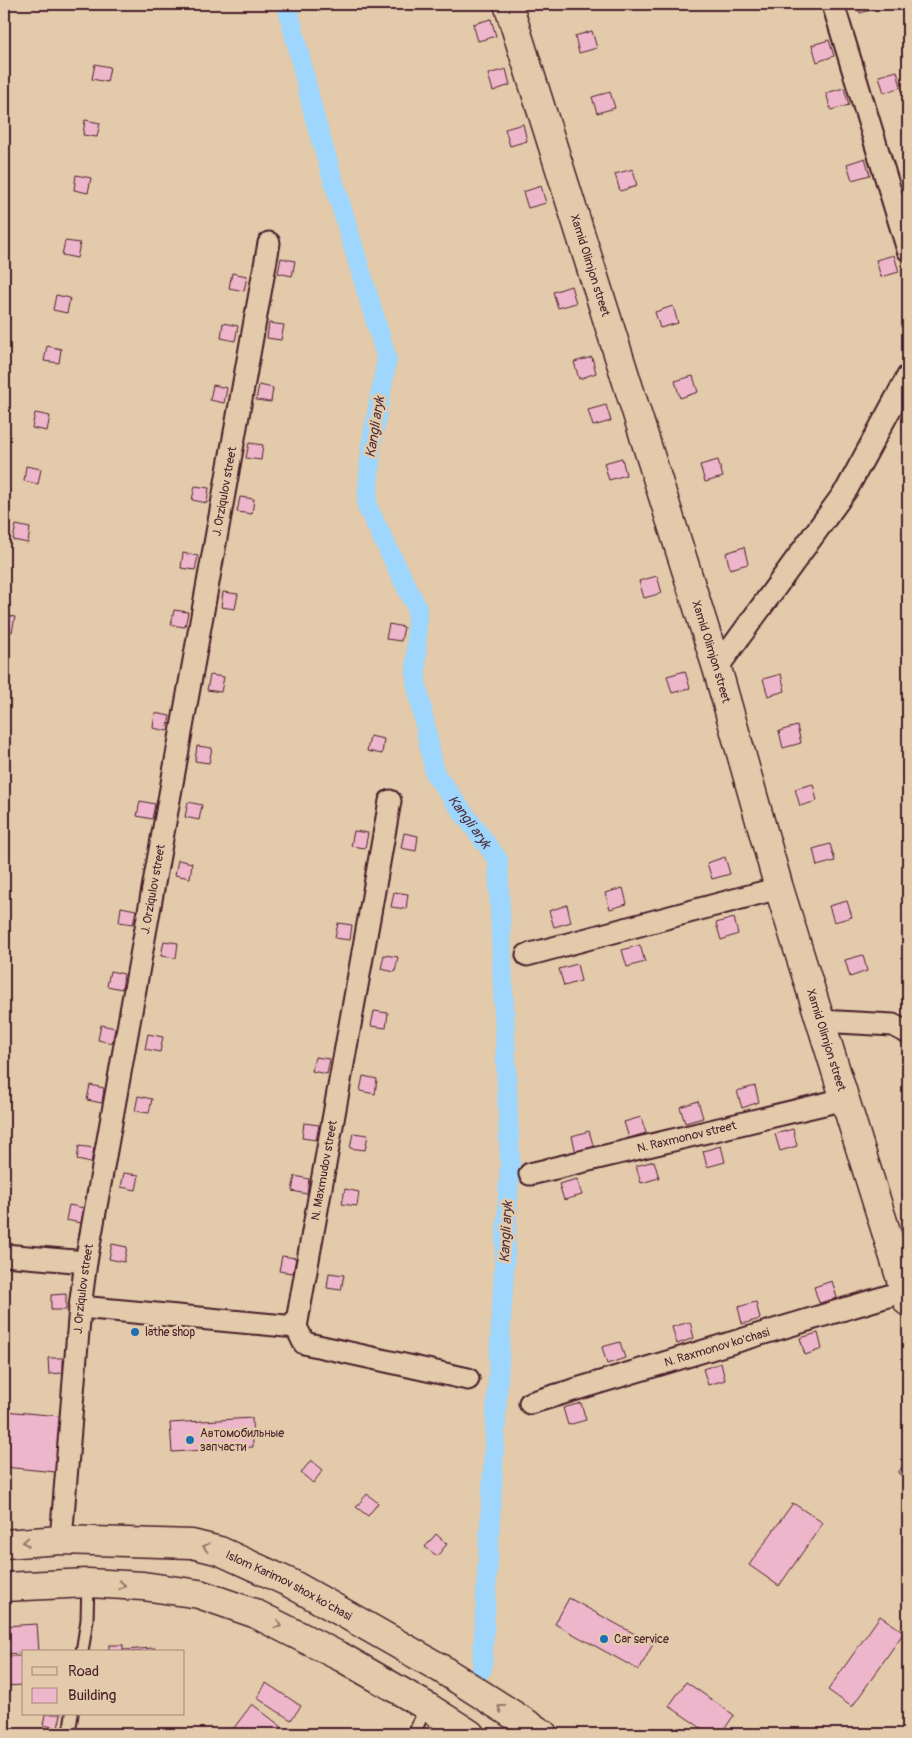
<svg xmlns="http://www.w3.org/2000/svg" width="912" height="1738" font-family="Pangolin,sans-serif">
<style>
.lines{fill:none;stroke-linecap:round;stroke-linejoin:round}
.canal{stroke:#9ed6fd;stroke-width:20}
.building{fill:#eeb6cb;stroke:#4a1f2b}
.service-casing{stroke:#4a1f2b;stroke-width:15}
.minor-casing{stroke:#4a1f2b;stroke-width:25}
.secondary-casing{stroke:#4a1f2b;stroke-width:31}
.service{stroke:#e2caaa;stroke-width:11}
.minor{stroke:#e2caaa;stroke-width:21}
.secondary{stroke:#e2caaa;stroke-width:28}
.oneway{stroke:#96746a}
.poi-dot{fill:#1f6fb2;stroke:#e2caaa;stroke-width:2}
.labels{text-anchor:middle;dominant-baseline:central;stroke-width:5;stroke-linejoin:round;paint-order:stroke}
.street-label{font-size:12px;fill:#4a1f2b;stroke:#e2caaa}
.poi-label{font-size:12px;fill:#4a1f2b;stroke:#e2caaa;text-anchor:start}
.water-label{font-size:14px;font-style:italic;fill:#523140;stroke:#e2caaa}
</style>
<rect width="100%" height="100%" fill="#e2caaa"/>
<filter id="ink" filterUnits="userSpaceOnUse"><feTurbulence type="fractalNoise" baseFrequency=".02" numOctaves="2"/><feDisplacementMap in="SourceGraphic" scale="10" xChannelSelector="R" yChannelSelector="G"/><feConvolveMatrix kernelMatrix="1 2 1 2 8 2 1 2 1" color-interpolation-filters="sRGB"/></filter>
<g filter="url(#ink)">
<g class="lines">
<path class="canal" id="s1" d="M287,4L315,119L387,359L371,446L367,506L417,608L416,681L435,774L498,860L510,1162L482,1669"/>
</g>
<g class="building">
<path d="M857,4H877L878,8L860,13Z"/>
<path d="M491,19L496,36L478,41L473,24Z"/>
<path d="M592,31L597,48L579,53L575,36Z"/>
<path d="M829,40L834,56L817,62L812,45Z"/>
<path d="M95,64L110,67L107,82L92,79Z"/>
<path d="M506,69L510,85L493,91L488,74Z"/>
<path d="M897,71L901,87L884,93L879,76Z"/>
<path d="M844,88L849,105L831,110L826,93Z"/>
<path d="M610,92L615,108L597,113L592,97Z"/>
<path d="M85,120L100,123L97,137L83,135Z"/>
<path d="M523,124L527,141L510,146L505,129Z"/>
<path d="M865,158L870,175L852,180L847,164Z"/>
<path d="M633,169L637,186L620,191L615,174Z"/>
<path d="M76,175L91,178L88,193L74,190Z"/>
<path d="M541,186L546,203L528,208L523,192Z"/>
<path d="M65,241L80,243L77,258L62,255Z"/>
<path d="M894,255L899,272L881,277L876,260Z"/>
<path d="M281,258L295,261L292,276L278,273Z"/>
<path d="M232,273L247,276L244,291L229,288Z"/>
<path d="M571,286L576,303L558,308L553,292Z"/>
<path d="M56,295L70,298L67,313L53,310Z"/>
<path d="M673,306L678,323L660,328L655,312Z"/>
<path d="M223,323L238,326L235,341L221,338Z"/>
<path d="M269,323L284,325L281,340L267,338Z"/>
<path d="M47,346L61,349L59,363L44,361Z"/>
<path d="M592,357L596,373L579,379L574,362Z"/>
<path d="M693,376L698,392L680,398L675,381Z"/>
<path d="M213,385L227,388L224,403L210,400Z"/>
<path d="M259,385L273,388L271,402L256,400Z"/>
<path d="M606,405L611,421L593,426L588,410Z"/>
<path d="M35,413L50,416L47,431L32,428Z"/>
<path d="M249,443L263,445L261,460L246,458Z"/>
<path d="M622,458L626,475L609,480L604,463Z"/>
<path d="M718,460L723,477L705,482L700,465Z"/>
<path d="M26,466L41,469L38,484L24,481Z"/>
<path d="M195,486L209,488L207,503L192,500Z"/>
<path d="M240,497L254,499L252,514L237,512Z"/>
<path d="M16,525L30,528L28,543L13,540Z"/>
<path d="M744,547L748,564L730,569L726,553Z"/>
<path d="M183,553L198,556L195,570L181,568Z"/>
<path d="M657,576L662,593L644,598L639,581Z"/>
<path d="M223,592L238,594L235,609L221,607Z"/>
<path d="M174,610L188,612L185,627L171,625Z"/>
<path d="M4,615L15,617L12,632L4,630Z"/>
<path d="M389,624L404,627L401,641L386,639Z"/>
<path d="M685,671L690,688L672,693L667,676Z"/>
<path d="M781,674L785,691L768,696L763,679Z"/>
<path d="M210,675L224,677L221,692L207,690Z"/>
<path d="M155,713L170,716L167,731L153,728Z"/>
<path d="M797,726L801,743L783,748L779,731Z"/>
<path d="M370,736L384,739L382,754L367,751Z"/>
<path d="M197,746L212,748L209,763L195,761Z"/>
<path d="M813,784L817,801L800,806L795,789Z"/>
<path d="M140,801L155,804L152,819L137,816Z"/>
<path d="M188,802L202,805L199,820L185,817Z"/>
<path d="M354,831L368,833L365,848L351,846Z"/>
<path d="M404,833L418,836L416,851L401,848Z"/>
<path d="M830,844L835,861L817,866L813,849Z"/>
<path d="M725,857L730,874L712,879L707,863Z"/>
<path d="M178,860L192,863L190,878L175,875Z"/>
<path d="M623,888L627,904L610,909L605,893Z"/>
<path d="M394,892L408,894L406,909L391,907Z"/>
<path d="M847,901L852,917L834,922L829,906Z"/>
<path d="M567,905L571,922L554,927L549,911Z"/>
<path d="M121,907L136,910L133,924L119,922Z"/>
<path d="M734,918L738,934L721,940L716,923Z"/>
<path d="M338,923L352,925L350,940L335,938Z"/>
<path d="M164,941L178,943L176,958L161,956Z"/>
<path d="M640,945L645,962L627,967L622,950Z"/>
<path d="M384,955L398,957L395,972L381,969Z"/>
<path d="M863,955L867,971L850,977L845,960Z"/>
<path d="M577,964L581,981L564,986L559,969Z"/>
<path d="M110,971L124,974L122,989L107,986Z"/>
<path d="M374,1011L388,1013L386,1028L371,1026Z"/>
<path d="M101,1025L115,1028L112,1043L98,1040Z"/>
<path d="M148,1034L163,1037L160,1052L145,1049Z"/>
<path d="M315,1057L330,1059L327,1074L312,1071Z"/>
<path d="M363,1076L377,1079L375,1094L360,1091Z"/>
<path d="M90,1085L104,1088L102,1103L87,1100Z"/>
<path d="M755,1086L759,1102L742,1108L737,1091Z"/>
<path d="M138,1096L152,1099L149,1113L135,1111Z"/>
<path d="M698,1101L703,1118L685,1123L680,1107Z"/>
<path d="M641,1117L646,1133L629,1138L624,1122Z"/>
<path d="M304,1123L319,1125L316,1140L302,1138Z"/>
<path d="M793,1129L797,1146L780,1151L775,1134Z"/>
<path d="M589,1131L594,1148L576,1153L572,1136Z"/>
<path d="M353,1133L368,1135L365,1150L350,1148Z"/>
<path d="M79,1146L94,1148L91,1163L77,1160Z"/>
<path d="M721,1146L725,1162L707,1167L703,1151Z"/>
<path d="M654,1161L659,1178L641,1183L636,1166Z"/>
<path d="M124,1173L139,1175L136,1190L121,1187Z"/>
<path d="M295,1176L309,1179L307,1194L292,1191Z"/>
<path d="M577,1179L582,1195L564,1200L559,1184Z"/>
<path d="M345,1189L359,1192L357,1206L342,1204Z"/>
<path d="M69,1205L84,1208L81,1223L66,1220Z"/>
<path d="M112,1244L127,1247L124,1262L109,1259Z"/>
<path d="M282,1256L296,1258L293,1273L279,1271Z"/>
<path d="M329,1273L344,1275L341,1290L327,1288Z"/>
<path d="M832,1281L837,1298L819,1303L814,1287Z"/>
<path d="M66,1294V1310H51V1295Z"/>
<path d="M756,1302L760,1319L742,1324L738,1307Z"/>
<path d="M690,1322L694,1338L677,1344L672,1327Z"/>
<path d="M818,1333L822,1349L805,1355L800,1338Z"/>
<path d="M620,1342L625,1358L607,1364L602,1347Z"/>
<path d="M48,1358H63V1373L49,1374Z"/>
<path d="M721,1363L725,1380L708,1385L703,1369Z"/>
<path d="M581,1403L586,1420L568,1425L563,1408Z"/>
<path d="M4,1411L60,1416L56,1472L4,1467Z"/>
<path d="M252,1418L253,1447L172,1452L170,1423Z"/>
<path d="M908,1458V1480L898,1473Z"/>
<path d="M311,1460L323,1470L313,1483L301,1473Z"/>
<path d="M367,1494L378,1503L368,1516L356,1507Z"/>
<path d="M793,1503L823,1523L779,1586L749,1565Z"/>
<path d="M436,1534L447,1544L437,1556L425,1547Z"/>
<path d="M569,1598L653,1644L639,1670L555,1624Z"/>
<path d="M880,1616L904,1632L852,1707L828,1690Z"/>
<path d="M37,1624L39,1652L4,1654V1626Z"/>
<rect x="109" y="1645" width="14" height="7"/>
<path d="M155,1648V1652H123V1650Z"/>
<path d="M4,1656H24V1685L4,1686Z"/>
<path d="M686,1682L734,1715L721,1734H710L669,1706Z"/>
<path d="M266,1683L301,1706L291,1720L257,1698Z"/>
<path d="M252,1704L291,1734L230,1733Z"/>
<path d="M45,1714H61L58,1728L43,1725Z"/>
</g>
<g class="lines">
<g class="service-casing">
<g id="service">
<path d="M82,1652L87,1620L88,1583"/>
<path d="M69,1734L72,1714"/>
<path d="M414,1734L426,1706"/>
</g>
</g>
<g class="minor-casing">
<g id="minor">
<path d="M833,4L908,250"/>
<path d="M717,668L847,489L908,376"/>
<path d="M527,955L779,888"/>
<path d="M820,1021L893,1025L908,1033"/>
<path id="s2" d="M530,1174L845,1099"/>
<path d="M4,1255L86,1262"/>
<path id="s3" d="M80,1307L296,1327L390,801"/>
<path d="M296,1327L304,1343L468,1379"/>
<path id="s4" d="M530,1403L905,1291"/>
<path id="s5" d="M61,1540L80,1307L86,1262L269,243"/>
</g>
</g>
<g class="secondary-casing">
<g id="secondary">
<path id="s6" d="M508,4L717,668L779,888L908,1302"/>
<path id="s7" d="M4,1544L61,1540L192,1544L220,1551L290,1583L340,1611L440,1668L543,1734"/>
<path d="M4,1587L88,1583L143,1586L199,1594L254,1613L343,1658L426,1706L470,1734"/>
</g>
</g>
<use href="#service" class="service"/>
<use href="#minor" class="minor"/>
<use href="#secondary" class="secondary"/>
</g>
<defs><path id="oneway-chevron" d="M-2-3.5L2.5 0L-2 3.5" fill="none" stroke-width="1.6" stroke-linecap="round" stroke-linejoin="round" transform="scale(1.25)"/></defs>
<g class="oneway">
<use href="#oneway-chevron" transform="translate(26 1542) rotate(176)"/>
<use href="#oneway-chevron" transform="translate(206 1547) rotate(-167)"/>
<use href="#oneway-chevron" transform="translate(122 1585) rotate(3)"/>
<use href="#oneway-chevron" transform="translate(278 1625) rotate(27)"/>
<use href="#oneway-chevron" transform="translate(501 1708) rotate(-147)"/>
</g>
</g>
<g class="poi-dot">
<circle cx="135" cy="1332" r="5"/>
<circle cx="190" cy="1440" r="5"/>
<circle cx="604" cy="1639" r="5"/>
</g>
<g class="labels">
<g class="street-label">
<text stroke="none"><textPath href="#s6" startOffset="274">Xamid Olimjon street</textPath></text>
<text stroke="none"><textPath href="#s5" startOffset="1062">J. Orziqulov street</textPath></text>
<text stroke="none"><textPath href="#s6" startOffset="679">Xamid Olimjon street</textPath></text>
<text stroke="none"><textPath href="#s5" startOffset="658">J. Orziqulov street</textPath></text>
<text stroke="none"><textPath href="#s6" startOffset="1084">Xamid Olimjon street</textPath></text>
<text stroke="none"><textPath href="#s2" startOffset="161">N. Raxmonov street</textPath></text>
<text stroke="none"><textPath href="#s3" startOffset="376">N. Maxmudov street</textPath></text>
<text stroke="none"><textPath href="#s5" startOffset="252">J. Orziqulov street</textPath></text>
<text stroke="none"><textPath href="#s4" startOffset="195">N. Raxmonov ko'chasi</textPath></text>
<text stroke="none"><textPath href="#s7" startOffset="294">Islom Karimov shox ko'chasi</textPath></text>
</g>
<g class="poi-label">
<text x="145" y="1332">lathe shop</text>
<text x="200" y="1433">Автомобильные<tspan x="200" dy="14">запчасти</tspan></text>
<text x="614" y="1639">Car service</text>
</g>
<g class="water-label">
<text transform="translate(375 427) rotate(-81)">Kangli aryk</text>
<text stroke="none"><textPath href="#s1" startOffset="858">Kangli aryk</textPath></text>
<text transform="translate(506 1232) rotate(-87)">Kangli aryk</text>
</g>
</g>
<rect width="912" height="1738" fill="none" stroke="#e2caaa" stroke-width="20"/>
<rect x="10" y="10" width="892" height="1718" fill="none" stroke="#4a1f2b" stroke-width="2" filter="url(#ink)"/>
<rect x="22" y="1650" width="162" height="65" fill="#e2caaa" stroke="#a58677"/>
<rect x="32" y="1667" width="25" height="8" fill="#e2caaa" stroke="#a58677"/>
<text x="68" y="1676" font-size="15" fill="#4a1f2b">Road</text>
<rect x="32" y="1688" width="25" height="15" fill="#eeb6cb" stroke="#a58677"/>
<text x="68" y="1700" font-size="15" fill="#4a1f2b">Building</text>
</svg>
